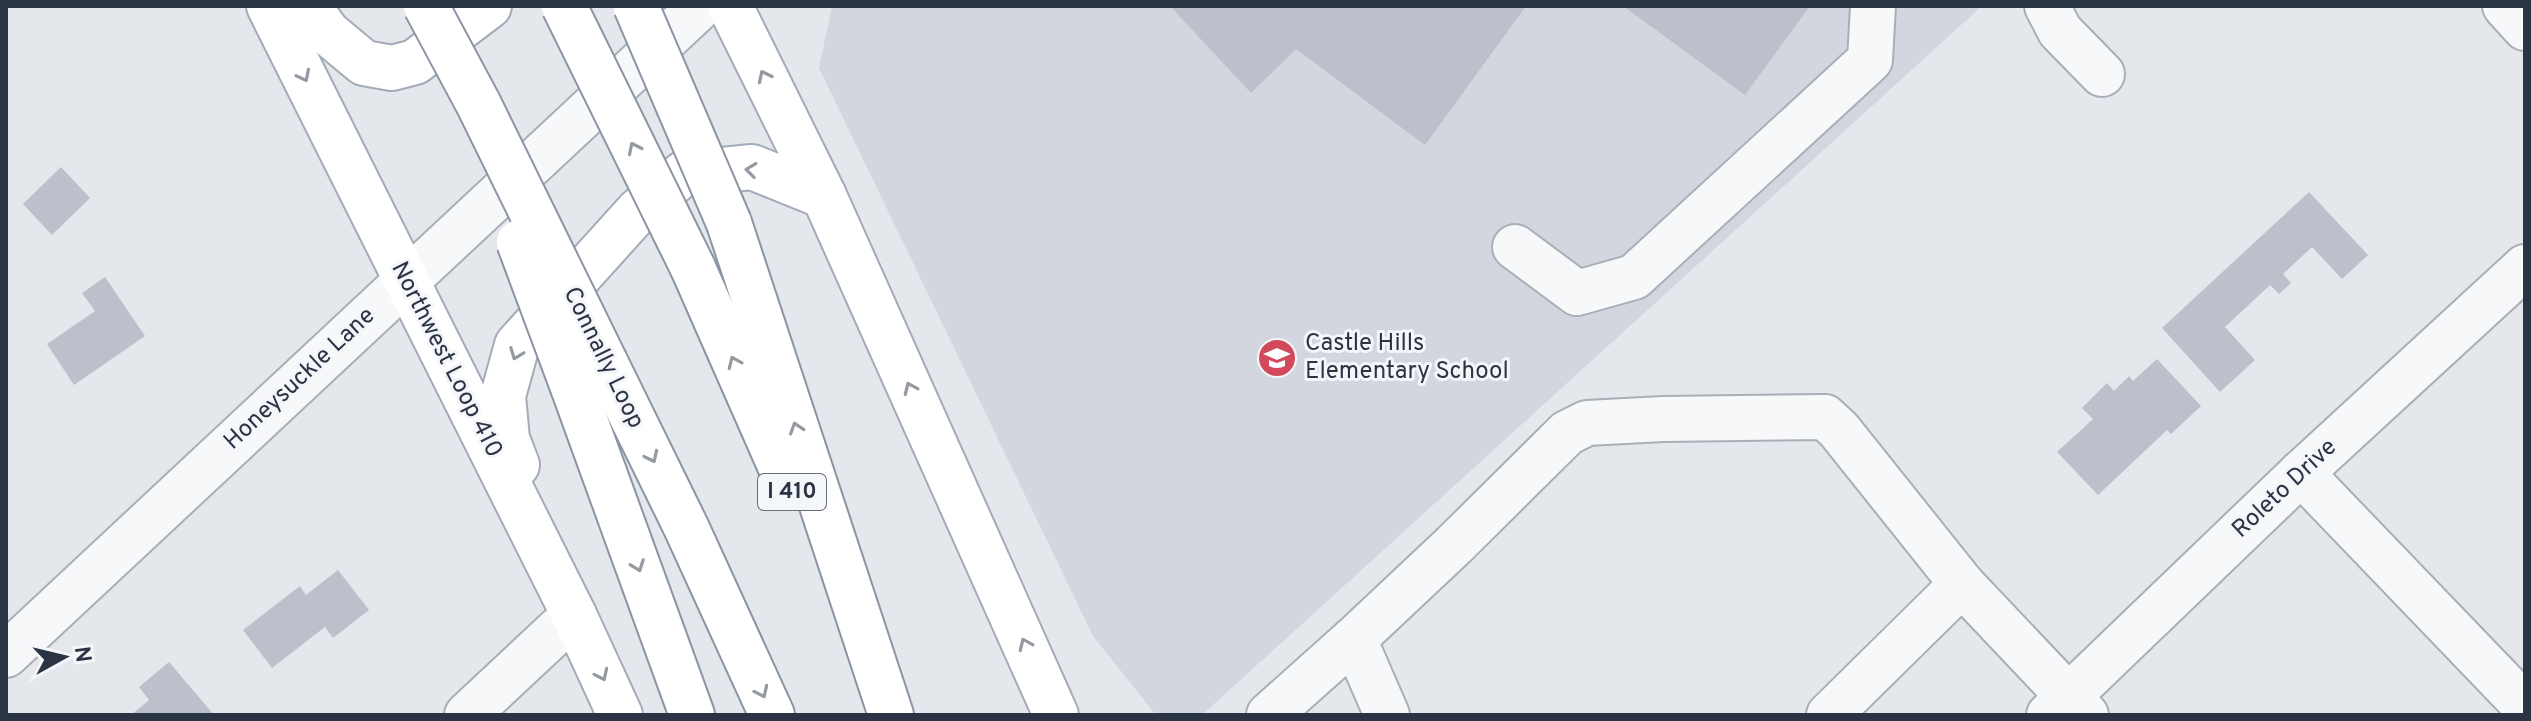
<svg xmlns="http://www.w3.org/2000/svg" width="2531" height="721" font-family="Overpass,sans-serif">
<style>
.built{fill:#d2d6de}
.building{fill:#bbc0ca}
.lines{fill:none;stroke-linecap:round;stroke-linejoin:round}
.minor-casing{stroke:#a9aeb7;stroke-width:48}
.major-casing{stroke:#a3abb8;stroke-width:48}
.highway-casing{stroke:#8b94a3;stroke-width:48}
.minor{stroke:#f7f8fa;stroke-width:44}
.major{stroke:#fff;stroke-width:44}
.highway{stroke:#fff;stroke-width:44}
.highway-bridge-casing{stroke:#8b94a3;stroke-width:48;stroke-linecap:butt}
.highway-bridge{stroke:#fff;stroke-width:44}
.oneway{stroke:#959aa2}
.labels{text-anchor:middle;dominant-baseline:central;stroke-width:6;stroke-linejoin:round;paint-order:stroke}
.shield{fill:#f4f6f9;stroke:#676e7b;stroke-width:2}
.shield-label{font-size:22px;font-weight:bold;fill:#2b3445}
.poi-label{font-size:24px;fill:#2b3445;stroke:#f4f6f9;text-anchor:start}
.street-label{font-size:24px;fill:#2b3445;stroke:#f4f6f9}
</style>
<rect width="100%" height="100%" fill="#e4e7ec"/>
<path class="built" d="M832,6H1982L1202,715H1156L1093,636L819,68Z"/>
<g class="building">
<path d="M1170,6H1526L1425,145L1296,49L1251,93Z"/>
<path d="M1623,6H1810L1745,95Z"/>
<path d="M61,167L90,198L52,235L23,204Z"/>
<path d="M2309,192L2368,255L2342,279L2312,247L2283,274L2291,283L2279,294L2270,285L2225,327L2255,360L2220,392L2162,328Z"/>
<path d="M105,277L145,336L74,385L47,344L95,311L82,293Z"/>
<path d="M2157,359L2201,406L2171,434L2167,430L2098,495L2057,452L2093,419L2082,408L2107,383L2114,391L2129,376L2133,381Z"/>
<path d="M338,570L369,610L333,638L325,627L272,668L243,630L300,586L306,595Z"/>
<path d="M169,662L214,715H131L149,700L139,687Z"/>
</g>
<g class="lines">
<g class="minor-casing">
<g id="minor">
<path d="M2047,6L2060,31L2102,74"/>
<path d="M2505,6L2525,28"/>
<path d="M1515,247L1577,293L1634,277L1870,60L1873,6"/>
<path d="M2301,473L2525,706"/>
<path d="M1354,639L1454,545L1567,433L1587,423L1663,419L1825,417L1839,430L1962,584"/>
<path d="M6,655L701,6"/>
<path d="M467,715L574,615"/>
<path d="M1269,715L1354,639L1387,715"/>
<path d="M1829,715L1962,584L2086,715"/>
<path d="M2049,715L2301,473L2525,267"/>
</g>
</g>
<g class="major-casing">
<g id="major">
<path d="M269,6L574,615L620,715"/>
<path d="M308,6L328,33L364,63L392,68L415,62L489,6"/>
<path d="M730,6L824,196L1056,715"/>
<path d="M517,465L507,439L503,396L517,345L638,211L683,174L752,167L824,196"/>
</g>
</g>
<g class="highway-casing">
<g id="highway">
<path d="M729,223L891,715"/>
<path d="M693,268L789,486"/>
<path d="M605,362L686,527L772,715"/>
<path d="M573,387L692,715"/>
</g>
</g>
<use href="#minor" class="minor"/>
<use href="#major" class="major"/>
<use href="#highway" class="highway"/>
<g class="highway-bridge-casing">
<g id="highway-bridge">
<path d="M426,6L479,105L605,362"/>
<path d="M564,6L693,268"/>
<path d="M636,6L729,223"/>
<path d="M519,242L573,387"/>
</g>
</g>
<use href="#highway-bridge" class="highway-bridge"/>
</g>
<defs><path id="oneway-chevron" d="M-2-3.5L2.5 0L-2 3.5" fill="none" stroke-width="1.6" stroke-linecap="round" stroke-linejoin="round" transform="scale(2)"/></defs>
<g class="oneway">
<use href="#oneway-chevron" transform="translate(304 76) rotate(63)"/>
<use href="#oneway-chevron" transform="translate(764 76) rotate(-116)"/>
<use href="#oneway-chevron" transform="translate(634 148) rotate(-116)"/>
<use href="#oneway-chevron" transform="translate(751 170) rotate(-173)"/>
<use href="#oneway-chevron" transform="translate(516 354) rotate(111)"/>
<use href="#oneway-chevron" transform="translate(734 362) rotate(-114)"/>
<use href="#oneway-chevron" transform="translate(910 388) rotate(-114)"/>
<use href="#oneway-chevron" transform="translate(796 428) rotate(-108)"/>
<use href="#oneway-chevron" transform="translate(652 457) rotate(64)"/>
<use href="#oneway-chevron" transform="translate(638 566) rotate(70)"/>
<use href="#oneway-chevron" transform="translate(1025 644) rotate(-114)"/>
<use href="#oneway-chevron" transform="translate(602 675) rotate(65)"/>
<use href="#oneway-chevron" transform="translate(762 692) rotate(65)"/>
</g>
<defs>
<g id="school-disc" transform="scale(2)"><circle r="9.5" fill="#d1495b" stroke="#f4f6f9"/><path d="M0-5L7-2L0 1L-7-2ZM-4 1L0 2.5L4 1V4Q0 6-4 4Z" fill="#fff"/></g>
</defs>
<g fill-rule="evenodd">
<use href="#school-disc" x="1277" y="358"/>
</g>
<g class="labels">
<rect class="shield" x="758" y="474" width="68" height="36" rx="6"/>
<g class="shield-label">
<text x="792" y="492">I 410</text>
</g>
<g class="poi-label">
<text x="1305" y="344">Castle Hills<tspan x="1305" dy="28">Elementary School</tspan></text>
</g>
<g class="street-label">
<text transform="translate(603 358) rotate(64)">Connally Loop</text>
<text transform="translate(446 360) rotate(63)">Northwest Loop 410</text>
<text transform="translate(300 379) rotate(-43)">Honeysuckle Lane</text>
<text transform="translate(2285 489) rotate(-43)">Roleto Drive</text>
</g>
</g>
<rect width="2531" height="721" fill="none" stroke="#2b3445" stroke-width="16"/>
<g transform="translate(64 657) rotate(82)" stroke="#f4f6f9" stroke-width="6" paint-order="stroke">
<path d="M0-6L14 30L0 20L-14 30Z" fill="#2b3445"/>
<text y="-12" font-size="22" font-weight="bold" text-anchor="middle" fill="#2b3445">N</text>
</g>
</svg>
